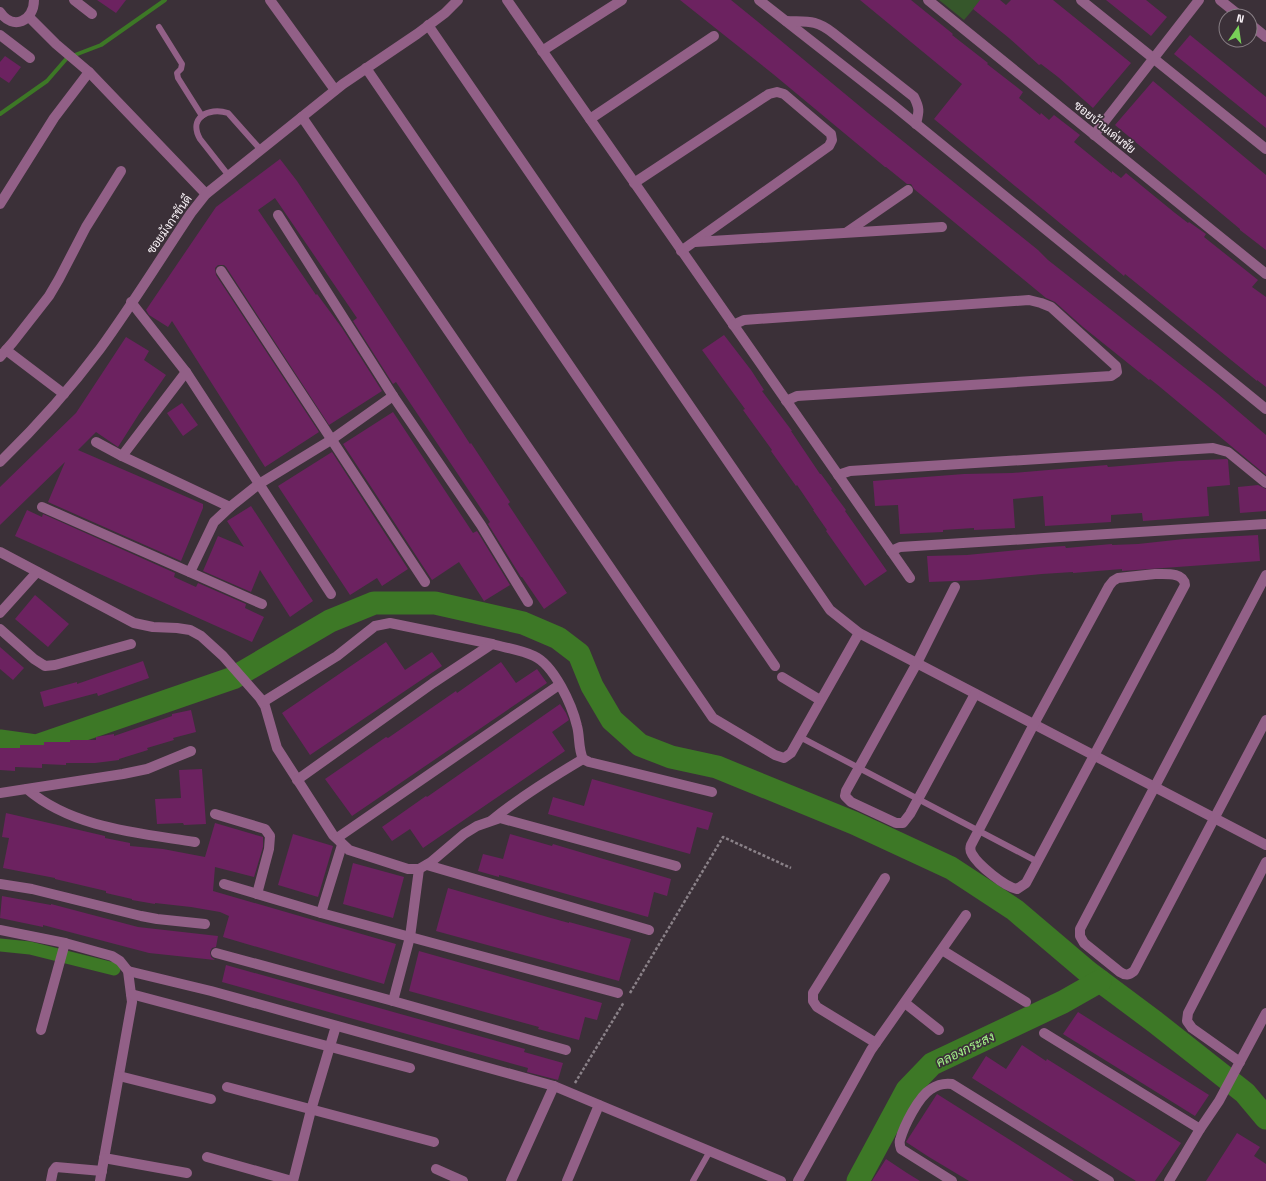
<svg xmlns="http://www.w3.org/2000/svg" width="1266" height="1181" font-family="'Titillium Web',Sarabun,sans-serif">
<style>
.green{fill:#36572b}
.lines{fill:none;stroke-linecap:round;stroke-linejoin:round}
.stream{stroke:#3d7826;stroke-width:4}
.canal{stroke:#3d7826;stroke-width:13}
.river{stroke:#3d7826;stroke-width:23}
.building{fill:#6c2260}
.path{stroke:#8a8188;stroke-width:2.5;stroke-dasharray:3 2;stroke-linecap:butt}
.service{stroke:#926087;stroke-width:6}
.minor{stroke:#926087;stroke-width:10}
.tertiary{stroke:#926087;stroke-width:10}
.labels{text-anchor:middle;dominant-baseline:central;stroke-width:3.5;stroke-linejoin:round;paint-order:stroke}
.street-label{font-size:12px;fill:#f9f2f7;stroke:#3b3038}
.water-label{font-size:13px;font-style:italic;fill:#a4f489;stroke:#3b3038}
</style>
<rect width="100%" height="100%" fill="#3b3038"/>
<path class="green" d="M939,0H981L964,20Z"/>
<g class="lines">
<path class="stream" d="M0,114L47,81L67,58L101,45L165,0"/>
<path class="canal" d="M0,945L30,948L114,969"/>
<g class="river">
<path d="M0,741L36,746L233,678L330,621L374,603H435L523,623L558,638L579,654L592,686L612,720L640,745L671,757L717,767L854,823L951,868L1015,910L1088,972L1155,1022L1245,1093L1266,1118"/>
<path d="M858,1181L907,1090L932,1064L1063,1002L1100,981"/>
</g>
</g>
<g class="building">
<path d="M97,0H126L116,13Z"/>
<path d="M680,0H731L774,35L868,113L1038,250L1048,260L1218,394L1266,435V475L1160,387L1150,379L1149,380L1083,327L1055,302L1046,298L914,189L911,184H907L886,167H885L773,74Z"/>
<path d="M860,0H911L953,34L952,35L988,63L987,64L1023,92L1019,98L1040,115L1041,113L1049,120L1054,115L1080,135L1074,142L1112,173V171L1121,178L1126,173L1175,213L1188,223L1189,222L1206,234L1204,237L1258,280L1252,287L1266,297V387L1257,380V381L1125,274L1124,276L1118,271L934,119L962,84Z"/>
<path d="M980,0H1000L1006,5L1011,0H1053L1131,63L1093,108L1058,77L1041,64L1039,65L1009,38L973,9Z"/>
<path d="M1106,0H1146L1167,17L1151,36Z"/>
<path d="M1190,35L1266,97V128L1174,54Z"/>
<path d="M5,56L21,67L9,83L0,77V62Z"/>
<path d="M1153,81L1266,175V250L1240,230V229L1115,125Z"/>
<path d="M280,159L297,181L328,228L461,430L470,444L471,443L502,490L510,502L508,504L567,593L544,609L522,577H521L488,524L490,522L396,382L393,384L353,321L357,318L275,198L258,210L316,295L317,294L342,328L382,391L329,425L226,267L224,265H218L215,268L216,275L319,432L265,467L172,321L168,327L149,315L146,310L216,207Z"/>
<path d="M724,335L751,370L764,390L762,391L792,431H791L820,474H821L832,489L831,490L846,510L845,511L887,571L865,586L826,531L827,530L813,510H814L797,485L796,486L771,451L772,450L743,410L745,409L731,390L702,350Z"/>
<path d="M126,337L149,351L144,360L166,375L139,414L118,447L96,432L78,450L203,504V508L181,561L48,502L65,462L0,525V487L76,413Z"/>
<path d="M182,403L198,425L183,436L167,413Z"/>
<path d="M393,412L473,533L477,531L510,585L484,601L459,562L432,580L343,444Z"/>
<path d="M332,452L408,569L382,586L377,578L350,595L278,486Z"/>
<path d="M1227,459L1228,460L1230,485L1207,487L1209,516L1143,521L1142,513L1111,515V522L1045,526L1043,496L1013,499L1015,528L974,530V528L943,530V532L900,534L898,505L875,506L873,481L964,474L1012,473L1107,465L1108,467L1179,461Z"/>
<path d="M1258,485L1266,489V511L1240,513L1238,487Z"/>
<path d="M251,506L313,601L290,617L260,570L251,592L203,571L218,536L244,547L227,521Z"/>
<path d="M27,510L42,517L43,514L175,573L174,577L196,587L198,583L246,604L245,608L264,617L252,642L15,536Z"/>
<path d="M1258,535L1260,561L1122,571V569L1073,573V572L1042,574L979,580L929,582L927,556L967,555L1048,547L1065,546L1066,548L1112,544V545L1138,544L1184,539Z"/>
<path d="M35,595L69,624L48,647L15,619Z"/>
<path d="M386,642L405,670L432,652L442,666L310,755L282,713Z"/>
<path d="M0,647L24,668L13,680L0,669Z"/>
<path d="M143,661L149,678L98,696L97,693L44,707L40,692L77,682V684Z"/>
<path d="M501,662L516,683L537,669L547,683L352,816L325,779L386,737L388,738L456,691L457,693Z"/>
<path d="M560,704L566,713L569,720L552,732L565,751L423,848L410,829L392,841L382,827L426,796L427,797Z"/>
<path d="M191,710L196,732L173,738L174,740L147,748L148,750L119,759V760L95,763H66V765L42,764V768L15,767V771L0,770V748H20V745H44V742H70V740H96V737L114,734V736L172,716V714Z"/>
<path d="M202,769L206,824L184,825L183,823L157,824L155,799L181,798L179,770Z"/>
<path d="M592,779L713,813L708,830L697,827L690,854L548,814L553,797L584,806Z"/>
<path d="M6,813L105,836V838L130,843V846L163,849L205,857L215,823L263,837V847L254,877L215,867L213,891L396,944L384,984L223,937L229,916L220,912L191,907L155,903V904L132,900V899L106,893V891L55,879V878L3,868L9,838L2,837Z"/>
<path d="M293,834L333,846L318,897L278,885Z"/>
<path d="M510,834L552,846L553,844L563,847L671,879L667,896L654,892L648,917L499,875V877L478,871L483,854L503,859Z"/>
<path d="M353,863L404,877L393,918L343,904Z"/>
<path d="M448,888L551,918L569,923V922L631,939L619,981L436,931Z"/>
<path d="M2,896L51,905V904L138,927L218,936L216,947L212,948L210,952L211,957L215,960L149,953L43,925V927L0,918Z"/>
<path d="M419,951L602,1003L597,1020L585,1017L579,1040L538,1029L539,1027L409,991Z"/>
<path d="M226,965L525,1049L524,1052L563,1063L558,1080L527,1072L528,1068L222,982Z"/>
<path d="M1078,1012L1209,1095L1195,1116L1063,1034Z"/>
<path d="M1022,1045L1046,1061L1047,1059L1181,1143L1155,1181H1136L972,1078L986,1056L1006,1069Z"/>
<path d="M937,1094L1018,1145L1074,1181H969L929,1157L906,1142Z"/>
<path d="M1237,1133L1260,1147L1254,1156L1266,1164V1181H1206Z"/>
<path d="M886,1159L907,1173L920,1181H872Z"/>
</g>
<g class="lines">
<g class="path">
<path d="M630,993L723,837L791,868"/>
<path d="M575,1083L624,1002"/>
</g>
<g class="service">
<path d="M159,27L182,64L181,69L177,73L178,78L202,116"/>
<path d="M229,176L200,139C188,118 208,107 228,113L261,150"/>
<path d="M800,737L1038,862"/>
<path d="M693,1181L710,1151"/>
</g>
<g class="minor">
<path d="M74,0L92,14"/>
<path d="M270,0L335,90"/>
<path d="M507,0L910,578"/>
<path d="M759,0L893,105L1266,409"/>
<path d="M928,0L1266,274"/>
<path d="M1081,0L1266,149"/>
<path d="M1220,0L1240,16"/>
<path d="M0,12C13,31 34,21 34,0"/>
<path d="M29,17L56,44L89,72L206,194"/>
<path d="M786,21C807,22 815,19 833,33L914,97C920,109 919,111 916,124"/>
<path d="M1250,24L1266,37"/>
<path d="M428,25L830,610L859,633L1266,845"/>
<path d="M0,35L30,58"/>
<path d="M542,51L622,0"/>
<path d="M366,68L775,666"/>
<path d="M302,117L713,718L775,755L784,758L791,753L859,633"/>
<path d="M590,119L714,36"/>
<path d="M1094,135L1199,0"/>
<path d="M634,183L769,94L777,92L784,94L831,134L832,140L829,146L681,251"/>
<path d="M0,204L54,118L89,72"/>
<path d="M278,215L393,396L481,525L528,602"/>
<path d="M847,232L908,190"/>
<path d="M695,242L942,227"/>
<path d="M221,271L425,582"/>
<path d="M131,302L186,372L331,594"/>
<path d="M733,325L744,320L1029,300L1041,303L1051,307L1116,366L1117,372L1111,376L797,396L786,401"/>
<path d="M6,350L64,394"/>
<path d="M0,357L13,342L49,296L59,279L86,227L121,171"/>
<path d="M96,442L122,456L230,507"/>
<path d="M122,456L186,372"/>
<path d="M838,475L850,471L1213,448L1228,452L1266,483"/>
<path d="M42,507L262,604"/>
<path d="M891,551L900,547L1266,524"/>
<path d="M0,552L134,623L153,627L177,628L190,630L201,636L223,656L260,698L265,706L277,748L333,835L349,850L408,869H419L431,862L464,834L477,826L500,818L676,866"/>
<path d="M190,572L214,522L230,507L259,484L331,440L393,396"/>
<path d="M1155,574C1166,574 1184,572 1185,585L1026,883L1017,889C1005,887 978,865 972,854C970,851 970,848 971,845L1034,724L1109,586L1113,581L1118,578Z"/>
<path d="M1266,575L1080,929V936L1084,943L1120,972C1126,976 1129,975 1134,971L1266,720"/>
<path d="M955,587L917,663L846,791L845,796L851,802L896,823H903L910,814L975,694"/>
<path d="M0,613L37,572"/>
<path d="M0,629L34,659L45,666L55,665L131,644"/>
<path d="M782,677L820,700"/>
<path d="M263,702L337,656L375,626L390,623L492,644"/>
<path d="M297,780L433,683L492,644C506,648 521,650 534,656C554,665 572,705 577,726C580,737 578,748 583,759L589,762L712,792"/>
<path d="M27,789C72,828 139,833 195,842"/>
<path d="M0,793L123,774L147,769L191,751"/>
<path d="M215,814L265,829L270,836L269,849L257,894"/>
<path d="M492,820C520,797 551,778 583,759"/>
<path d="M337,838L559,685"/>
<path d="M427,865L649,930"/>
<path d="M0,884L32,889L141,916L157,919L205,924"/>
<path d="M224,884L321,913L618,993"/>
<path d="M321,913L342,845"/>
<path d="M0,930L65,943L112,956L120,961L128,971L132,1002L100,1181"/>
<path d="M942,950L1026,1002"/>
<path d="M216,953L393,1001L566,1050"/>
<path d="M128,971L211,991L554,1086L781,1181"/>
<path d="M131,994L410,1068"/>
<path d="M393,1001L410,937L419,869"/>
<path d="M905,1003L939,1030"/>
<path d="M41,1030L65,943"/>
<path d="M1044,1033L1200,1129"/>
<path d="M876,1043L817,1007L813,1001V993L885,878"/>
<path d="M1240,1062L1192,1028L1187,1021L1188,1013L1266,862"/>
<path d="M119,1076L211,1099"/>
<path d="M227,1087L434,1142"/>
<path d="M207,1157L292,1181"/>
<path d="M104,1158L187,1173"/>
<path d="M436,1169L463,1181"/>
<path d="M51,1181L53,1171L56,1167L102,1171"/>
<path d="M293,1181L311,1110L336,1026"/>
<path d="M511,1181L554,1086"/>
<path d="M567,1181L599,1105"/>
<path d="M798,1181L871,1050L966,915"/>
<path d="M952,1181L901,1149C900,1146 899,1143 900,1140C904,1126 918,1097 931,1089C937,1085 945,1083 952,1084L1109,1181"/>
<path d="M1169,1181L1200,1129L1219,1101L1266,1013"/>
</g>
<path class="tertiary" d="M0,462C36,427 70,389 100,349C132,305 161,258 191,213L206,194L343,84L417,34L445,13L458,0"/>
</g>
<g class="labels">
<g class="street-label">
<text transform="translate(1105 127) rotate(39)">ซอยบ้านเด่นชัย</text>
<text transform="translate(169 224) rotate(-55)">ซอยมังกรขันดี</text>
</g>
<g class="water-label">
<text transform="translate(965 1049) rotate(-26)">คลองกระสง</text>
</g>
</g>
<g transform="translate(1238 28) rotate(13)"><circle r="19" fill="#3b3038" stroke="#877e84"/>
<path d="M0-3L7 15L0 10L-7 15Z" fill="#78d158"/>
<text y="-6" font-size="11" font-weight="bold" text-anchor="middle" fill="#f9f2f7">N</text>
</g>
</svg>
